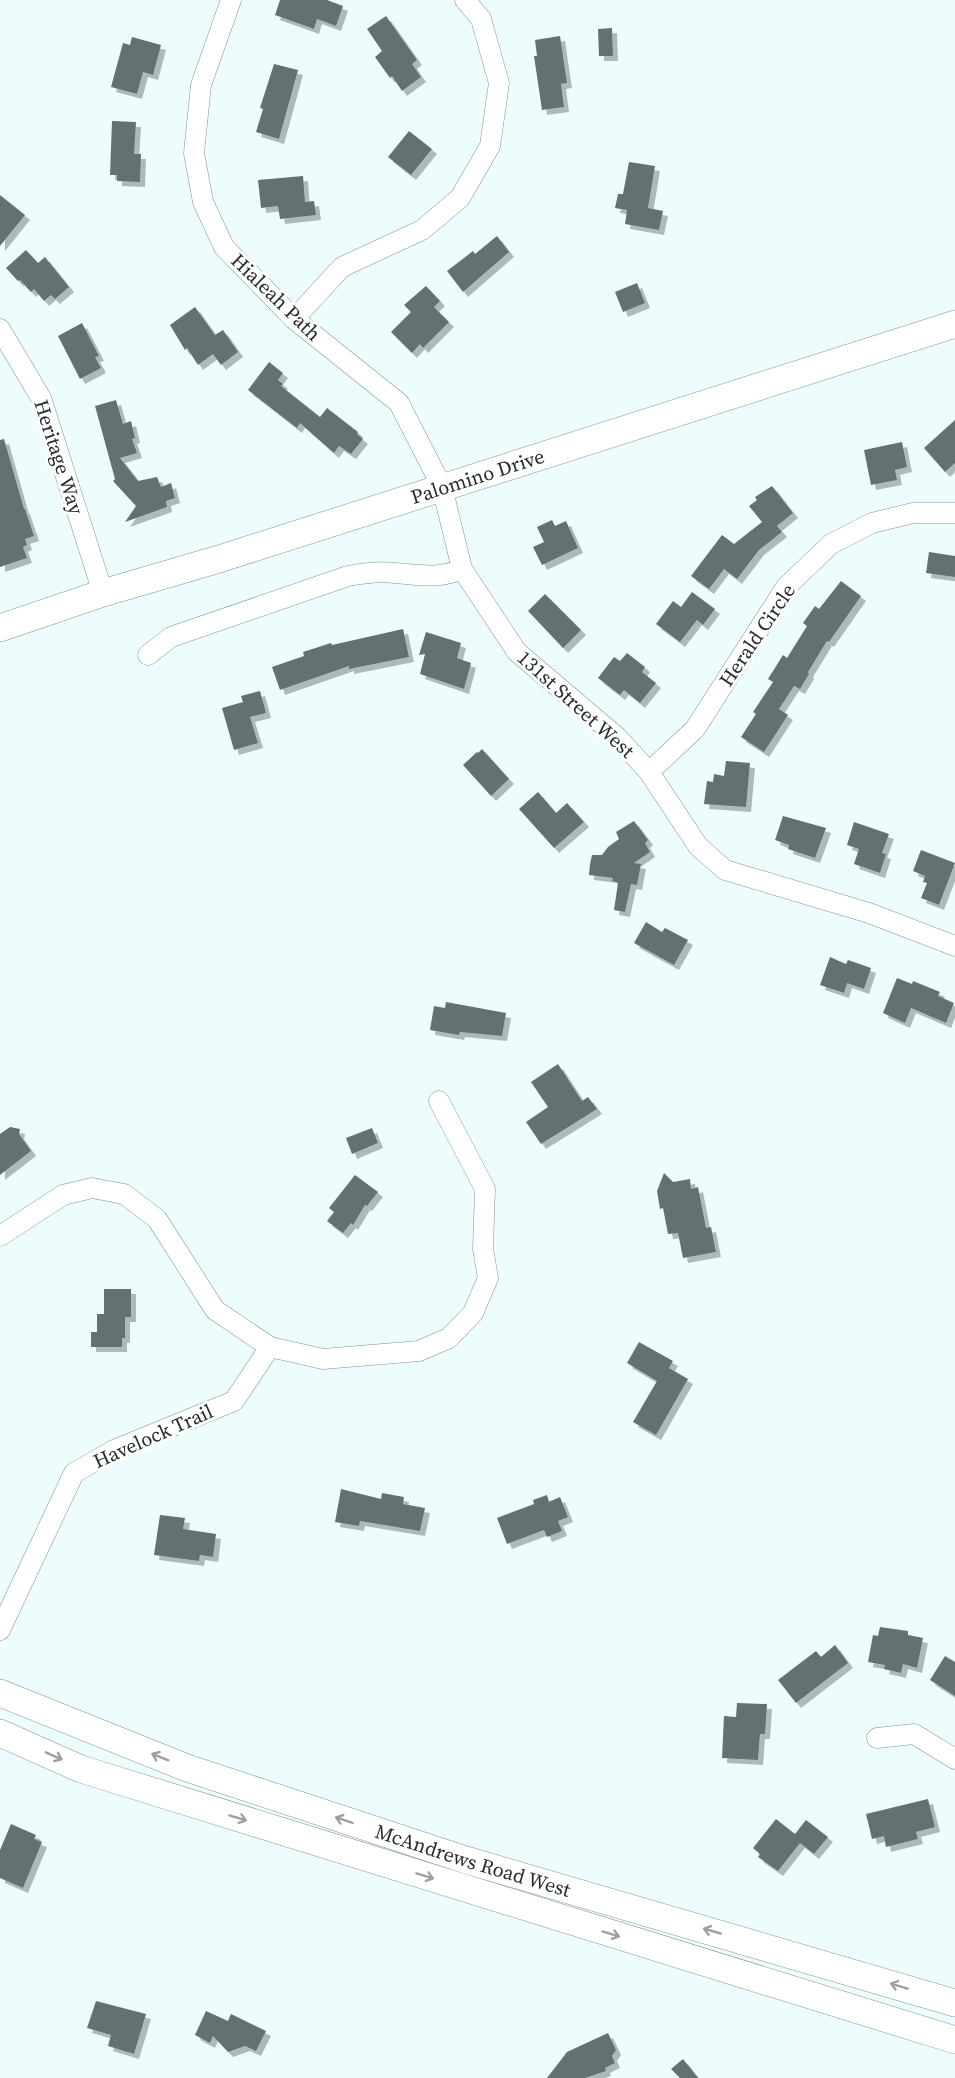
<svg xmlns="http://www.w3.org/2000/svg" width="955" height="2078" font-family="'Source Serif 4',serif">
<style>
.building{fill:#627172;filter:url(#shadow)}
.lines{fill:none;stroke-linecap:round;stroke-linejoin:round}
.street-casing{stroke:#839293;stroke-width:21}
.secondary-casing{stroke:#839293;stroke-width:28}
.street{stroke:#fff;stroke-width:20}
.secondary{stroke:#fff;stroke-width:27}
.oneway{stroke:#9da0a0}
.labels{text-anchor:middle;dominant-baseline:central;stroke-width:6;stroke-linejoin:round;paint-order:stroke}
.street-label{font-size:20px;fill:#262c2c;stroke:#fff}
</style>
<defs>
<filter id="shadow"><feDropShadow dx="5" dy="5" stdDeviation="0" flood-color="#0004"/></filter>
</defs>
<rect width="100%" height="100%" fill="#edfdfe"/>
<g class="building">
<path d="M280,0H327L343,6L336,26L317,19L314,29L275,15Z"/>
<path d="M386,16L417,60L412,64L421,77L402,91L392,76L390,78L375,57L382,51L367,29Z"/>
<path d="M612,28L613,56H599L598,29Z"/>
<path d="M560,36L567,83L561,84L564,107L542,110L534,56H537L535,40Z"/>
<path d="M132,37L161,45L153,75L143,72L137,94L111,87L123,43L130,45Z"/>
<path d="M274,64L298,70L279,139L256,132L263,109L260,108Z"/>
<path d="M112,121L136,122L134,154H141L140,182L117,181V175H110Z"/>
<path d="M409,131L432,149L411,175L388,157Z"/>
<path d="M629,162L655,166L648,208L663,211L659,230L625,224L627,210L615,208L618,194H623Z"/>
<path d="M303,176L305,202L314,201L316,215L280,219L278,206L261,208L258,180Z"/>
<path d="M0,195L25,215L0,246Z"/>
<path d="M497,236L509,252L463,292L447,271L473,251L475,254Z"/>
<path d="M26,250L38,263L45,257L69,287L55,299L51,295L44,301L34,289L31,292L20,280L18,281L6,268Z"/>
<path d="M637,283L645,303L623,312L615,292Z"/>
<path d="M426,286L440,301L434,307L449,322L423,348L420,344L412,353L391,332L411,312L404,305Z"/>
<path d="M195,307L215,335L223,330L238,352L221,365L213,354L198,365L187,348L185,350L170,325Z"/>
<path d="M82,323L99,356L95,357L101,368L80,379L58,336Z"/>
<path d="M269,362L283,373L278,380L283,384L281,386L320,417L327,408L358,432L357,434L363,439L351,454L339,446L334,453L300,423L297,428L248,390Z"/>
<path d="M116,400L123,424L131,421L135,438L132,439L137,453L120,458L138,481L157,477L161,487L171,483L175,498L166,501L167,507L125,522L136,506L113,481L115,479L95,406Z"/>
<path d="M955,420V463L945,472L924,448Z"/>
<path d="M4,439L24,509H25L34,536L25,539L27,545L23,547L27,558L0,567V440Z"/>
<path d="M902,442L907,467L895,470L897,480L871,485L864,450Z"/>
<path d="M772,486L793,513L777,526L782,532L759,550L737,579L724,569L709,589L691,576L722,535L734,544L762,522L749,506L757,500L755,497Z"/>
<path d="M552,520L555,526L566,521L578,548L542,565L533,547L544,542L537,527Z"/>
<path d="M929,552L955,556V577L926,573Z"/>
<path d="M841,581L861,596L829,642L827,641L808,672L809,674L800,689L794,686L779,709L788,715L764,752L741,737L756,714L753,712L773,682L768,679L783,655L787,658L807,626L803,623L815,606L819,609Z"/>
<path d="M692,592L715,609L703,625L697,620L680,642L656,624L673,601L681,607Z"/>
<path d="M545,594L581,630L563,648L528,611Z"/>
<path d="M403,629L409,657L349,669V666L280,690L272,667L304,656L303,652L331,643L332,645Z"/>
<path d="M426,632L461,643L457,658L471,663L464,689L420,674L425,654L419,655Z"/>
<path d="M627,653L645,667L642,672L656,683L640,703L624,690L620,695L598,678L614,657L620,661Z"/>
<path d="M260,691L266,713L250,717L258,743L234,750L222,708L243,702L241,696Z"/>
<path d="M482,749L509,779L491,796L463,765L477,752L478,753Z"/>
<path d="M726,761L750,763L746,807L704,804L707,781L713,782L714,774L724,776Z"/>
<path d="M538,792L556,813L567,803L584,822L554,848L519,809Z"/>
<path d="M783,816L826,828L815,858L788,849L789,845L775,840Z"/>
<path d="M634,821L648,840L645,843L650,852L634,863L641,864L637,885L631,884L625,912L614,910L618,883L612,881L613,878L589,875L590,864L592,855H602L608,847L619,839L616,832Z"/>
<path d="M854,822L889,834L882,853L886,854L880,873L854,864L859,849L847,845Z"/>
<path d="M921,850L955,863L939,905L921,898L927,883L923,882L925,876L913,871Z"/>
<path d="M646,922L662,932L665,928L688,940L674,965L634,943Z"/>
<path d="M830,957L846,964L848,960L871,968L864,989L847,983L844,993L820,985Z"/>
<path d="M897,978L912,984L913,981L940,992L938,996L954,1003L946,1023L911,1008L905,1023L883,1013Z"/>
<path d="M446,1002L506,1013L502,1036L460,1032L459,1035L430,1030L434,1006L445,1008Z"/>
<path d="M558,1064L582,1101L588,1097L597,1109L541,1144L526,1122L548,1107L531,1082Z"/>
<path d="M10,1127L20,1129L19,1134L31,1151L0,1175V1134Z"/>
<path d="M372,1128L378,1143L352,1154L346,1138Z"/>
<path d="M664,1173L673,1182L690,1179L691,1189L698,1187L706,1228L711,1227L716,1252L683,1258L678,1233L668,1234L663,1208L660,1209L657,1191Z"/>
<path d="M355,1175L378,1192L367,1206L365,1205L353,1225L351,1223L343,1233L327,1221L334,1212L329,1208Z"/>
<path d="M104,1289H131V1317H125V1338H122V1347H91V1332H97V1314H104Z"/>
<path d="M639,1342L673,1361L669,1368L688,1379L656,1435L633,1422L657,1381L627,1363Z"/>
<path d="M341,1489L381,1499L382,1493L404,1497L403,1504L425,1508L420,1531L360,1521L359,1526L335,1522Z"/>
<path d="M547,1495L549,1502L560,1497L568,1517L558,1521L562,1531L547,1537L544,1530L507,1544L497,1518L534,1504L533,1500Z"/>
<path d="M160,1515L185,1518L183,1529L216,1534L213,1557L200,1555L199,1561L154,1555Z"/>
<path d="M880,1627L908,1631V1635L923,1638L917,1668L903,1664L901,1673L884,1669L885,1665L868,1662L873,1635L878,1636Z"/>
<path d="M835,1645L848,1663L796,1703L778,1680L816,1651L821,1657Z"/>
<path d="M945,1656L955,1662V1696L930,1680Z"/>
<path d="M737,1703L767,1704L765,1734H760L758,1760L722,1758L724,1716L736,1717Z"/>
<path d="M928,1799L935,1827L916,1832L918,1839L886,1847L884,1836L872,1839L866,1814Z"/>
<path d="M776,1819L795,1834L806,1820L828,1837L814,1854L800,1843L778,1871L758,1857L760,1854L753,1848Z"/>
<path d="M11,1824L36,1835L34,1839L42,1842L23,1888L0,1878V1850Z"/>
<path d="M96,2001L146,2014L134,2054L108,2046L111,2035L87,2028Z"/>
<path d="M206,2011L228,2021L231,2014L266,2031L256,2051L245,2046L228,2052L213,2036L210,2043L195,2035Z"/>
<path d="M608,2033L616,2050L612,2056L615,2063L605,2068L606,2071L585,2078H547L567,2052Z"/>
<path d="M683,2059L698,2078H680L671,2069Z"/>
</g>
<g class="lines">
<g class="street-casing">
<g id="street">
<path d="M231,0L201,85L194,153L203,202L224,247L294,319L399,403L442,487L462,569L517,652L617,737L649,772L698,846L725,870L869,913L955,946"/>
<path d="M294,319L342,267L422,230L460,198L490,146L499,83L481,19L465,0"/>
<path d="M0,329L41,398L103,593"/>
<path d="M148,655L171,637L348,576C364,573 380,571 396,573C420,575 439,579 462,569"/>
<path d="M649,772L695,729L786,587L831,544L872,523L913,513H955"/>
<path d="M0,1236L63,1195L92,1188L124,1194L157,1219L215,1310L270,1347L323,1359L419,1351L449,1338L473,1313L488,1278L483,1249L485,1189L439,1101"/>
<path d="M0,1630L74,1473L114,1450L234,1401L270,1347"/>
<path d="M877,1738L914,1734L955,1759"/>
</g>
</g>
<g class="secondary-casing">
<g id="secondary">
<path id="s1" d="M0,628L103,593L219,559L955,324"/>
<path id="s2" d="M0,1693L187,1768L466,1860L955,2003"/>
<path d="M0,1733L81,1769L955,2040"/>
</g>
</g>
<use href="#street" class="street"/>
<use href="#secondary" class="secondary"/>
</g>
<defs><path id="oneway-shaft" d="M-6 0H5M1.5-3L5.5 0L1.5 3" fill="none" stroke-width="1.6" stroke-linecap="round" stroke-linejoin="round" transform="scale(1.5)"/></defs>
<g class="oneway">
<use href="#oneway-shaft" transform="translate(54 1756) rotate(24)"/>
<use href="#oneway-shaft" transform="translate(160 1757) rotate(-158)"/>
<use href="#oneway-shaft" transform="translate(238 1818) rotate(17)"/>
<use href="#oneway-shaft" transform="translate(344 1820) rotate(-162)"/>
<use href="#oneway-shaft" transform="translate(425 1876) rotate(17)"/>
<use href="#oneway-shaft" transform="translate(712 1931) rotate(-164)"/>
<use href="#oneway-shaft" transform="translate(611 1934) rotate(17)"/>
<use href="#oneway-shaft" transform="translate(899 1986) rotate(-163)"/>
</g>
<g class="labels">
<g class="street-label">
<text transform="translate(276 297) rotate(44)">Hialeah Path</text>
<text transform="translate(59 457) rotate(72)">Heritage Way</text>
<text stroke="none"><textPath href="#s1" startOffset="501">Palomino Drive</textPath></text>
<text transform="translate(757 635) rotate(-56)">Herald Circle</text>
<text transform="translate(576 704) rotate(42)">131st Street West</text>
<text transform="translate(153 1436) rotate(-24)">Havelock Trail</text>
<text stroke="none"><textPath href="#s2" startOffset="502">McAndrews Road West</textPath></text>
</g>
</g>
</svg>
